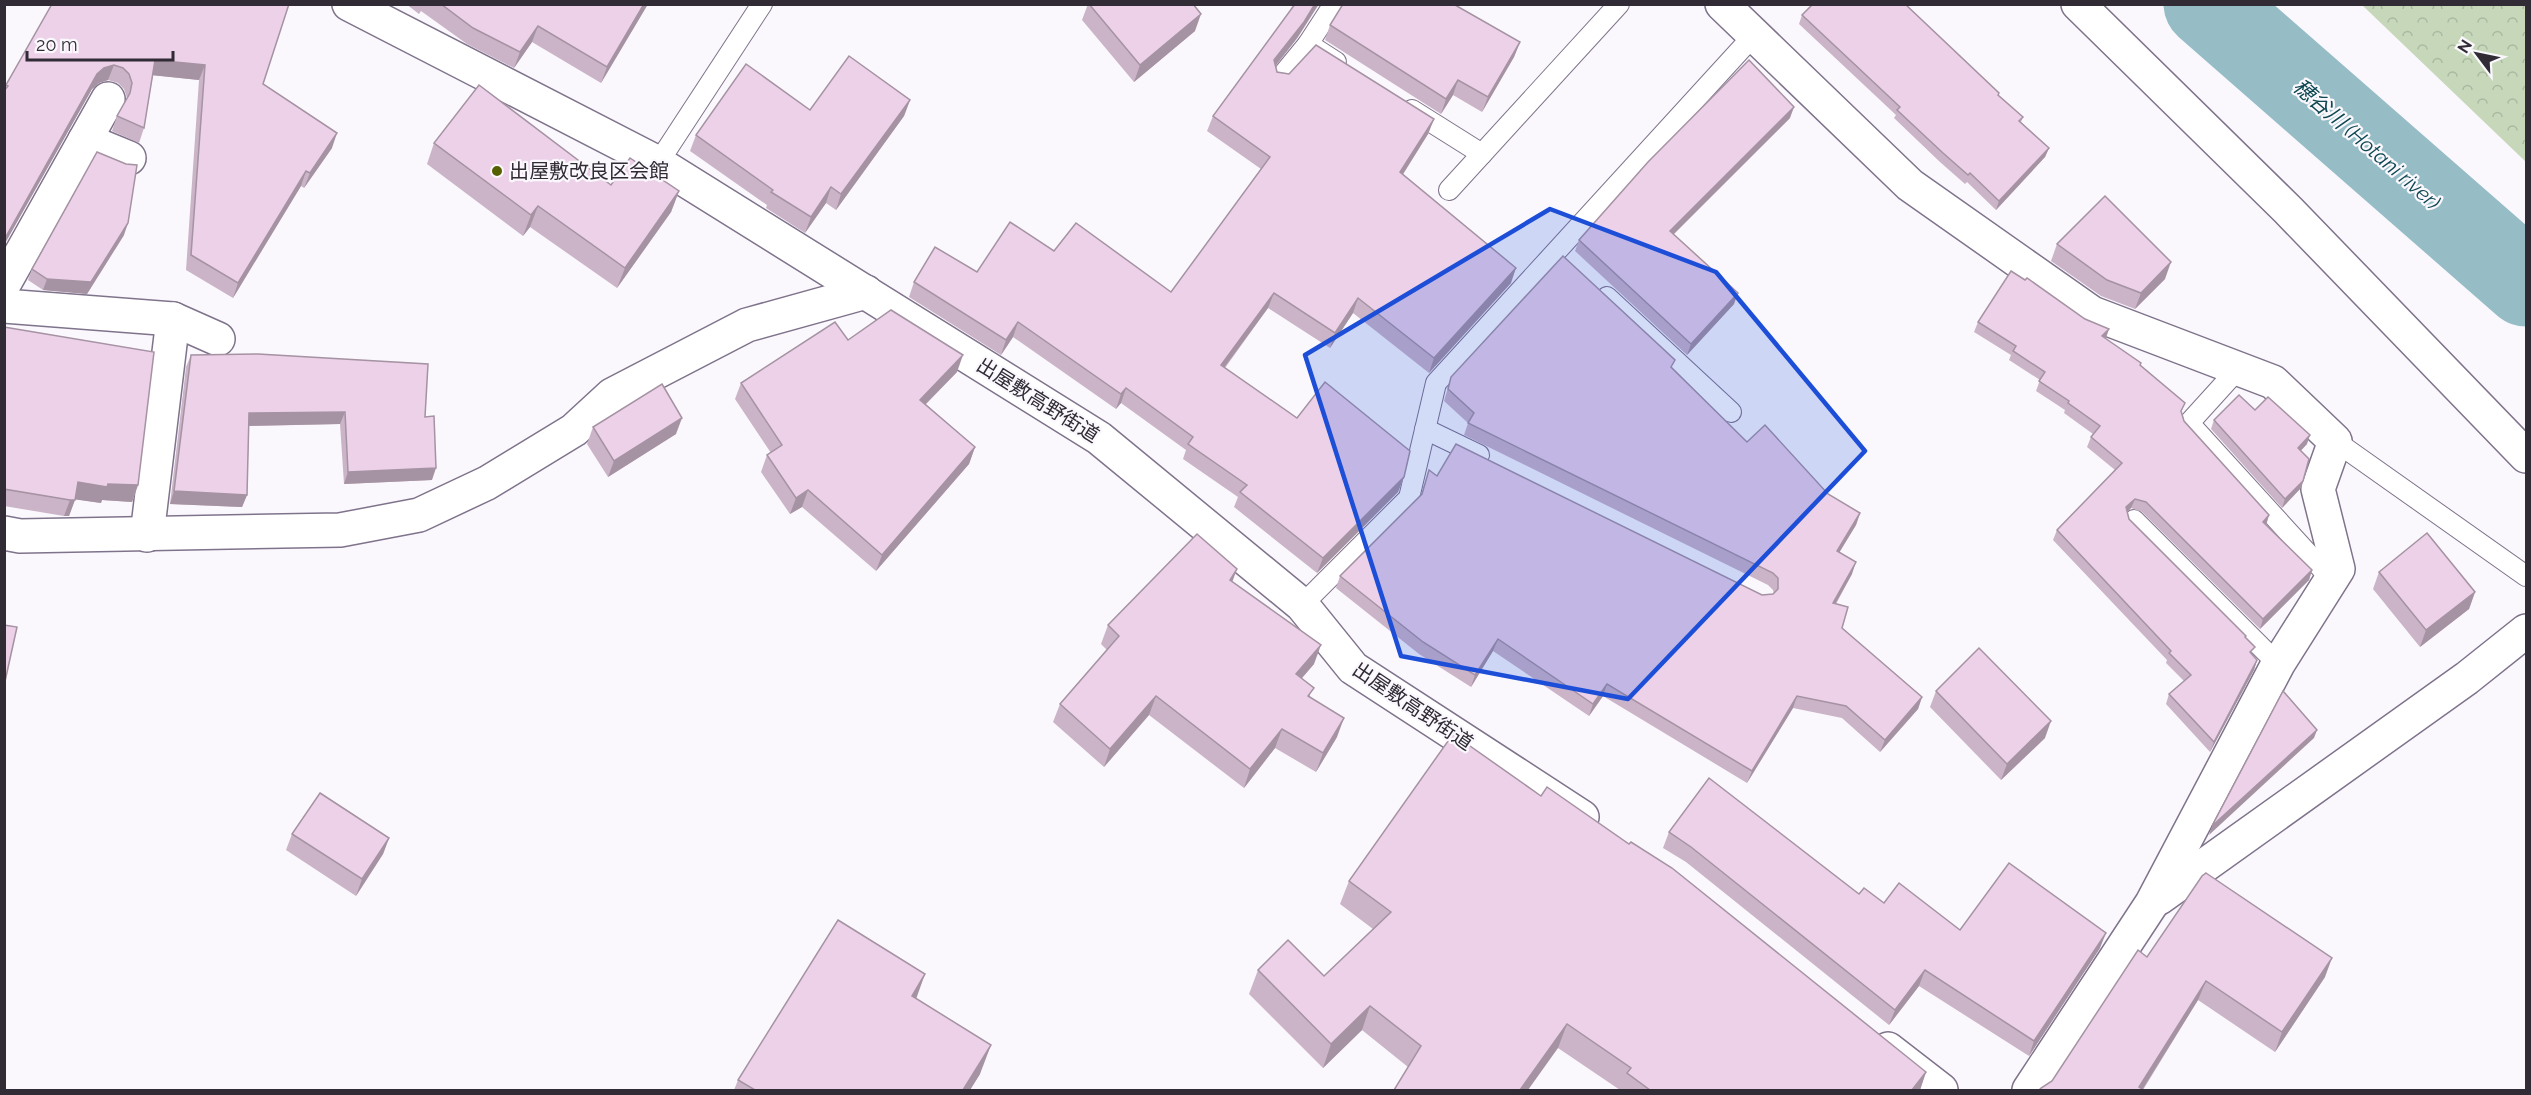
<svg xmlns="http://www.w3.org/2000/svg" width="2531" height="1095" font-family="Raleway,'Noto Sans JP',sans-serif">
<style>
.park{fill:url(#park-crowns)}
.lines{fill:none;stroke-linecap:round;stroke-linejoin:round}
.river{stroke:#96bdc6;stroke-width:87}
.lane-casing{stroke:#7f738b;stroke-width:22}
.street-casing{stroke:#7f738b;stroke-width:36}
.lane{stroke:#fff;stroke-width:20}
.street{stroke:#fff;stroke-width:33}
.wall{fill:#cbb4c8}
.shaded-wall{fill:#a592a2}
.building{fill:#ecd1e8;stroke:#a592a2;stroke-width:1.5}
.marked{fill:#1d4ed8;fill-opacity:0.2;stroke:#1d4ed8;stroke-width:4.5;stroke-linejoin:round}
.poi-dot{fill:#556000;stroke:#faf8fd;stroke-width:2}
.labels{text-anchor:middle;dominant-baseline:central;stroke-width:4.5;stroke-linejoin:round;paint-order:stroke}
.poi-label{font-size:20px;fill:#302b35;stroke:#faf8fd;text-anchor:start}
.street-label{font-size:20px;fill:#302b35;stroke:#faf8fd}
.water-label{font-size:21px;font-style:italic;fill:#0e4852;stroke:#faf8fd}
</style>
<defs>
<pattern id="park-crowns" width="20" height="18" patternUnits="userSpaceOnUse" patternTransform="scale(1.5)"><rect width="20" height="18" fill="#c6d7ba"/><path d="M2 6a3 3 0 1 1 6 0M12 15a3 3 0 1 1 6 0" fill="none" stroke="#aab9a0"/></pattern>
</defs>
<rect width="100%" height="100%" fill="#faf8fd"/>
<path class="park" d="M2362,5H2526V162Z"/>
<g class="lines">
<path class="river" d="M2207,4L2526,283"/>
<g class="lane-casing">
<g id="lane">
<path d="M1308,44L1336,62"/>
<path d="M1280,78L1308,44L1334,4"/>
<path d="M1412,110L1482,154"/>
<path d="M658,163L762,4"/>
<path d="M1449,190L1619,4"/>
<path d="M1607,297L1731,412"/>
<path d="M2238,369L2189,423L2332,580"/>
<path d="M1425,429L1479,455"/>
<path d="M2335,441L2526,576"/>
<path d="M2134,520L2278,664"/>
<path d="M1302,605L1409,498L1436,383L1754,35"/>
</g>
</g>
<g class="street-casing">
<g id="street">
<path d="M349,4L658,163L1099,438L1302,605L1353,668L1582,817"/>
<path d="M1722,4L1910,185L2092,313L2273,382L2335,441L2318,489L2338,569L2278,664L2152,903L2029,1090"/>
<path d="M2078,4L2288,210L2526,456"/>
<path d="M85,140L129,158"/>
<path d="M4,284L108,99"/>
<path d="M4,306L173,319L218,339"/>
<path d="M4,533L20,536L340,530L419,515L487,483L574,430L612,395L747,325L866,292"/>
<path d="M147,535L173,319"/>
<path d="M2159,898L2467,678L2526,631"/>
<path d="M1888,1049L1941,1090"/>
</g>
</g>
<use href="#lane" class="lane"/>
<use href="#street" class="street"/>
</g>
<g class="wall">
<path d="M52,4L263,84L332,148L304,188L301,186L233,298L186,270L199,80L153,75L144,128L139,143L112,131L117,116L127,98L124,89L118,83L108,80L99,83L92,89L4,245V88Z"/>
<path d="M406,4H648L601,83L532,42L514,68L467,44L421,11L419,14Z"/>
<path d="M1088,4H1193L1195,31L1134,82L1082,20Z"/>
<path d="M1457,6L1520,42L1514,57L1482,112L1453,95L1441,114L1325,40L1330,25Z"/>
<path d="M1802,15L1999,96L2023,117L2021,122L2049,148L2045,157L1996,210L1967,182L1965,184L1940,162L1894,118L1896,115L1799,24Z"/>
<path d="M1298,37L1276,66L1277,72L1434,119L1428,134L1403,174L1511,283L1429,373L1353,313L1330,348L1268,308L1225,368L1297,418L1404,477L1398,492L1317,573L1234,507L1238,497L1183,459L1186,450L1121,403L1116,409L1013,337L1001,355L909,297L914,282L977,272L1054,251L1171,292L1261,169L1207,131L1213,116Z"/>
<path d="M910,100L904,116L836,210L826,203L805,233L766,208L767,205L690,151L696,135L810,110Z"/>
<path d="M1790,118L1673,234L1734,304L1687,355L1575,251L1579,240Z"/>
<path d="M434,143L611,185L679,191L671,212L617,288L530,227L523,236L427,164Z"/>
<path d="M124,235L87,294L43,290L28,280L32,269Z"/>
<path d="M2057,244L2165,279L2135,309L2101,296L2051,261Z"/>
<path d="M2085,319L2106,339L2140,365L2182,413L2184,421L2269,515L2266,525L2312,570L2309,580L2260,629L2142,512L2131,508L2127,512L2129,519L2246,636V638L2252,654L2257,660L2254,670L2210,752L2166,704L2169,694L2184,681L2166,663L2167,660L2053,540L2057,530L2115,470L2087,447L2091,437L2093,434L2064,413L2065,410L2036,391L2040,380L2009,360L2011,355L1974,332L1978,322Z"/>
<path d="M4,327L138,485L132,502L102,500L101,503L75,499L69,516H64L4,506Z"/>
<path d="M848,340L957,372L926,404L975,447L969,464L876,571L802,507L790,514L761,472L767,455L771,453L735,399L741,383Z"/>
<path d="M191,355L425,417L432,480L344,484L340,424L249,426L247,495L242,507L170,504L186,367Z"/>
<path d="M1672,368L1747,442L1828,494L1860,513L1856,525L1839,552L1852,574L1836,604L1842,628L1922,697L1918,709L1880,752L1842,718L1793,708L1747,783L1603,696L1589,716L1493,651L1471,687L1419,654L1336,588L1340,576L1421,495L1429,470L1437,476L1762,595L1774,594L1773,590L1768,585L1464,435L1468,423L1444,401L1451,377Z"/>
<path d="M2255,410L2307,444L2300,451L2303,481L2300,489L2282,508L2211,429L2214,420Z"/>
<path d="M593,427L676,434L608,477L587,444Z"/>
<path d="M2379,572L2475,592L2469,609L2420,647L2373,589Z"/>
<path d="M1232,582L1314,664L1302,678L1311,698L1337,737L1316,772L1275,748L1244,788L1149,715L1104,767L1053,722L1060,704L1107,650L1101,644L1108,625Z"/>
<path d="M1936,691L2045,738L2001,780L1930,707Z"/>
<path d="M1669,832L1859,894L1960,930L2100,948L2029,1056L1919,986L1889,1025L1686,862L1663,848Z"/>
<path d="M292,834L389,838L383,854L356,896L286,850Z"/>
<path d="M1349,881L1926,1072L1920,1090H1620L1558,1048L1408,1067L1362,1030L1323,1068L1249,994L1258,970L1324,976L1373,929L1340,904Z"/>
<path d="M2147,957L2325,977L2275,1052L2198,1000L2143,1090L2052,1081Z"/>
<path d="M916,999L980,1074L970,1090H734L738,1080Z"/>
</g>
<g class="shaded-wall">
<path d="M644,4H648L601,83L607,67Z"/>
<path d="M1315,4H1319L1298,37L1268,75L1274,60Z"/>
<path d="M1201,14L1195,31L1134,82L1140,65Z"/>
<path d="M538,26L532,42L514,68L520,52Z"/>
<path d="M1520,42L1514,57L1482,112L1488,97Z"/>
<path d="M155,60L205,65L199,80L150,75Z"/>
<path d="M114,65L108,80L99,83L92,89L4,245V240L97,74L104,68Z"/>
<path d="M1458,80L1453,95L1441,114L1446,99Z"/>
<path d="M910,100L904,116L836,210L841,194Z"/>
<path d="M1794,107L1790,118L1666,242L1670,231Z"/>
<path d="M1434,119L1428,134L1395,187L1400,172Z"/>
<path d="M337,133L332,148L304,188L310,173Z"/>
<path d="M2049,148L2045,157L1996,210L1999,201Z"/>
<path d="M306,171L301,186L233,298L238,283Z"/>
<path d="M831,187L826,203L805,233L811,217Z"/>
<path d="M679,191L671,212L617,288L625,268Z"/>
<path d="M538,206L530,227L523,236L531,215Z"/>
<path d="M128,223L124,235L87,294L43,290L47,279Z"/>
<path d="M2171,262L2165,279L2135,309L2141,293Z"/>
<path d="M1516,268L1511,283L1429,373L1434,358Z"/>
<path d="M1274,293L1268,308L1215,380L1221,365Z"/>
<path d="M1738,293L1734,304L1687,355L1691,344Z"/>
<path d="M1358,298L1353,313L1330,348L1335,333Z"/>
<path d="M1018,322L1013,337L1001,355L1006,340Z"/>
<path d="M2109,329L2106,338L2102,336Z"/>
<path d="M963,355L957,372L914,416L920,400Z"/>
<path d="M1126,388L1121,403L1116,409L1121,394Z"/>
<path d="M345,412L340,424L245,426L249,413Z"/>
<path d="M682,418L676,434L608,477L614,461Z"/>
<path d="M2310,435L2307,444L2295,457L2298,448Z"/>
<path d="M975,447L969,464L876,571L882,555Z"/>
<path d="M436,468L432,480L344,484L348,472Z"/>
<path d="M1404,477L1398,492L1317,573L1323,558Z"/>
<path d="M2303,481L2300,489L2282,508L2285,499Z"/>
<path d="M78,482L138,485L132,502L102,500L101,503L72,499Z"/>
<path d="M808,490L802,507L790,514L796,498Z"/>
<path d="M174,491L247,495L242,507L170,504Z"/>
<path d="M2135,499L2131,508L2123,516L2126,507Z"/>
<path d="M70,500H75L69,516H64Z"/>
<path d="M1860,513L1856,525L1833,563L1837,551Z"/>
<path d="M2269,515L2266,525L2263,522Z"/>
<path d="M1856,562L1852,574L1829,615L1833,603Z"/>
<path d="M1237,569L1230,588V580Z"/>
<path d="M2312,570L2309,580L2260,629L2263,619Z"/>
<path d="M2475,592L2469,609L2420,647L2426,630Z"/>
<path d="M1498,639L1493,651L1471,687L1475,675Z"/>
<path d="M1321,645L1314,664L1289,693L1296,674Z"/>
<path d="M2257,660L2254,670L2210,752L2214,742Z"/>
<path d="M1607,684L1603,696L1589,716L1593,704Z"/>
<path d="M1156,696L1149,715L1104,767L1110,749Z"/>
<path d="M1797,696L1793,708L1747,783L1752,771Z"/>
<path d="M1922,697L1918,709L1880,752L1885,740Z"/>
<path d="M1344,718L1337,737L1316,772L1323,753Z"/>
<path d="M2051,721L2045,738L2001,780L2007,764Z"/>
<path d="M1282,729L1275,748L1244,788L1250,769Z"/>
<path d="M2317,730L2314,738L2209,835L2212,826Z"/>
<path d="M389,838L383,854L356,896L362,879Z"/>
<path d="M2106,933L2100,948L2029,1056L2034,1041Z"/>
<path d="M2332,958L2325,977L2275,1052L2282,1032Z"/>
<path d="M1925,970L1919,986L1889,1025L1895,1010Z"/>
<path d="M925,974L915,1002L912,996Z"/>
<path d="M2206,981L2198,1000L2142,1090L2139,1087Z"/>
<path d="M1370,1006L1362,1030L1323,1068L1331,1044Z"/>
<path d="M1567,1024L1558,1048L1528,1090H1520Z"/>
<path d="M991,1045L980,1074L970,1090H963Z"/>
<path d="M1926,1072L1920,1090H1912Z"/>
</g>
<g class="building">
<path d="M52,4H289L263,84L337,133L310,173L306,171L238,283L191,255L205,65L155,60L144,128L117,116L130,93L132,83L129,74L123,68L114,65L104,68L97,74L4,240V91L8,86L6,85Z"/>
<path d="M441,4H644L607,67L538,26L520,52L473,28Z"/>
<path d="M1089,4H1193L1201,14L1140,65Z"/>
<path d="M1295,4H1315L1304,22L1274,60L1277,72L1289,74L1316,45L1434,119L1400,172L1516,268L1434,358L1358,298L1335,333L1274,293L1221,365L1297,418L1325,382L1410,451L1404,477L1323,558L1240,492L1247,485L1188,444L1193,437L1126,388L1121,394L1018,322L1006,340L914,282L935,247L977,272L1010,222L1054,251L1076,223L1171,292L1270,157L1213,116Z"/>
<path d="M1343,4H1455V5L1520,42L1488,97L1458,80L1446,99L1330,25Z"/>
<path d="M1813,4H1905L1999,93L1998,95L2023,117L2019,121L2049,148L1999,201L1970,173L1968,175L1943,153L1897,110L1900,107L1802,15Z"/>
<path d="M849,56L910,100L841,194L831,187L811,217L771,192L773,190L696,135L746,64L810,110Z"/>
<path d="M1749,60L1794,107L1670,231L1738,293L1691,344L1579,240L1648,162Z"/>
<path d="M479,85L611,185L630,158L679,191L625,268L538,206L531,215L434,143Z"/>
<path d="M97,152L126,164L137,165L128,223L91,282L47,279L32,269Z"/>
<path d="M2105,196L2171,262L2141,293L2107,280L2057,244Z"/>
<path d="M1563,256L1675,360L1671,367L1747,442L1765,425L1828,494L1860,513L1837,551L1856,562L1833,603L1848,607L1842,628L1922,697L1885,740L1846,706L1797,696L1752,771L1607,684L1593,704L1498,639L1475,675L1423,642L1340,576L1422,494L1429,470L1437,476L1456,444L1762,595L1773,594L1778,589V578L1773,573L1468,423L1474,413L1448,389L1451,377Z"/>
<path d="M2011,271L2025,280L2027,278L2085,319L2109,329L2102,336L2141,363L2140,365L2185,403L2181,411L2184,421L2269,515L2263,522L2312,570L2263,619L2146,502L2135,499L2126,507L2129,519L2246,636L2245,637L2255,647L2250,652L2257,660L2214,742L2169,694L2191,675L2169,653L2171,651L2057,530L2122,463L2091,437L2100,426L2068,403L2069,401L2039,381L2045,372L2013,351L2016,346L1978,322Z"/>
<path d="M891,310L963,355L920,400L975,447L882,555L808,490L796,498L767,455L782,445L741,383L835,322L848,340Z"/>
<path d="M4,327L154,352L138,485L108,484L107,487L78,482L75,500H70L4,489Z"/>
<path d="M258,354L428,364L425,417L434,416L436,468L348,472L345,412L249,413L247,495L174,491L191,355Z"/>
<path d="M662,384L682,418L614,461L593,427Z"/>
<path d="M2239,395L2255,410L2268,397L2310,435L2298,448L2309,459L2303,481L2285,499L2214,420Z"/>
<path d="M2427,533L2475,592L2426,630L2379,572Z"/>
<path d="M1197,534L1237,569L1230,580L1321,645L1296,674L1314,688L1308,696L1344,718L1323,753L1282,729L1250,769L1156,696L1110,749L1060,704L1119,636L1108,625Z"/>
<path d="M4,625L17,627L4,686Z"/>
<path d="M1979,648L2051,721L2007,764L1936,691Z"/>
<path d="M2283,691L2317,730L2212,826Z"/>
<path d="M1453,734L1541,796L1547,787L1629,844L1631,842L1672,868L1926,1072L1912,1090H1650L1627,1073L1631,1068L1567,1024L1520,1090H1394L1421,1046L1370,1006L1331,1044L1258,970L1288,940L1324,976L1391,912L1349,881Z"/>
<path d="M1709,778L1859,894L1864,888L1884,903L1899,883L1960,930L2009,863L2106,933L2034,1041L1925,970L1895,1010L1691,847L1669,832Z"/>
<path d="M320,793L389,838L362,879L292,834Z"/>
<path d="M2206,873L2332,958L2282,1032L2206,981L2139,1087L2144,1090H2039L2041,1088L2052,1081L2138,950L2147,957L2202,876Z"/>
<path d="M838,920L925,974L912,996L991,1045L963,1090H755L738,1080Z"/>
</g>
<path class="marked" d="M1550,209L1716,272L1865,451L1628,699L1401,656L1305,355Z"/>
<circle class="poi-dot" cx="497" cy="171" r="6"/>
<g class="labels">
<g class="poi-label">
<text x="509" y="171">出屋敷改良区会館</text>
</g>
<g class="street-label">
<text transform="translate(1038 400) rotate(32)">出屋敷高野街道</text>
<text transform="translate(1413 706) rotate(34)">出屋敷高野街道</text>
</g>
<g class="water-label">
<text transform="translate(2367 144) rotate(41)">穂谷川 (Hotani river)</text>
</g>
</g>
<rect width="2531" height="1095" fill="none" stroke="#302b35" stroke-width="12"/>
<g transform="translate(2477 54) rotate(302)" stroke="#faf8fd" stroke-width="4.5" paint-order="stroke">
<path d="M0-4.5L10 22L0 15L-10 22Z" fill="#302b35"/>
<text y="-9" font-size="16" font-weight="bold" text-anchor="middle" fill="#302b35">N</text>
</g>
<path d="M27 51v9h146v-9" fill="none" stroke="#302b35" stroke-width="3"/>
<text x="36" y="51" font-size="18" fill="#302b35" stroke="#faf8fd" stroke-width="4.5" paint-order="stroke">20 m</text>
</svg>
